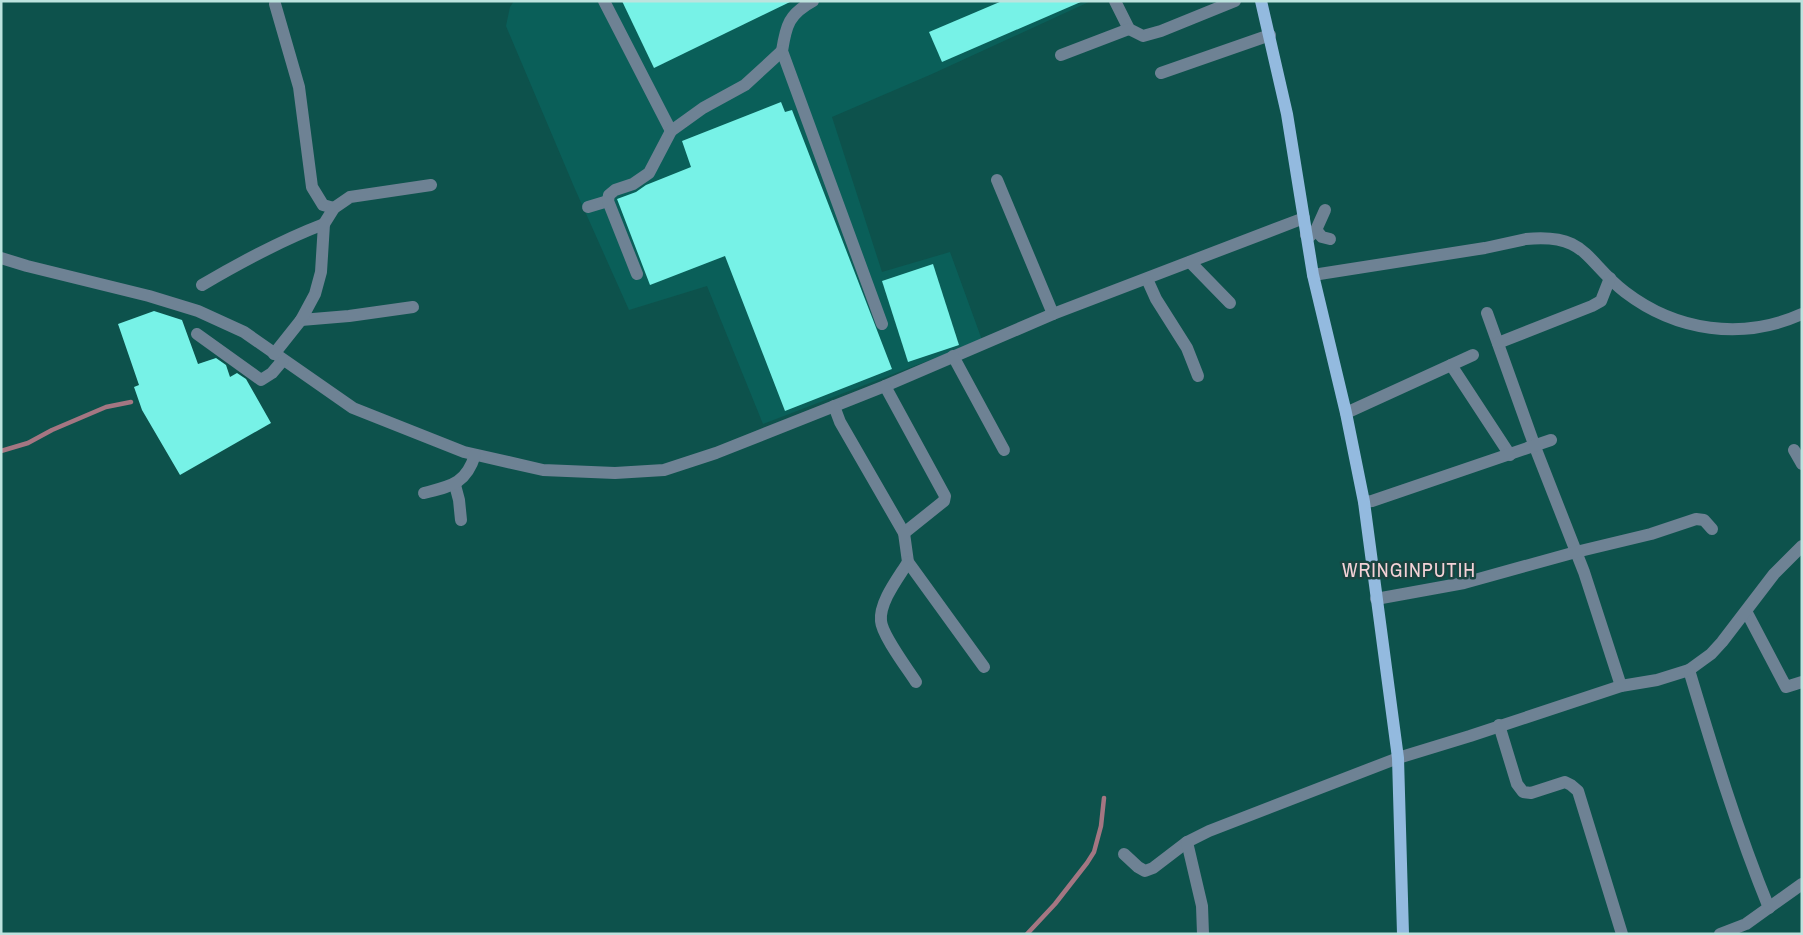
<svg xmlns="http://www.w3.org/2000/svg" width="1803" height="935" font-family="'Archivo Narrow',sans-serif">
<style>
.built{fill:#0a5f59}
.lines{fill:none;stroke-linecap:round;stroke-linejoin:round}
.stream{stroke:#a47682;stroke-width:4.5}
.building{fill:#77f2e7}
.minor{stroke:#6e8294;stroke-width:12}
.major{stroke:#93badf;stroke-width:12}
.labels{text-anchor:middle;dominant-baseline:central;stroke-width:5;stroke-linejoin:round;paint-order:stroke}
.quarter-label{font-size:20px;letter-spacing:1px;fill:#f5d2d7;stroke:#194440}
</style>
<rect width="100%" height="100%" fill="#0d524c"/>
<path class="built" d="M514,1H1091L932,74L832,117L882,272L950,252L982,340L763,424L707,286L629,310L575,189L506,26L510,7Z"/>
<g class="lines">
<g class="stream">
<path d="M1,451L28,443L52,430L106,407L131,402"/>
<path d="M1027,934L1055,904L1087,863L1094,852L1101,826L1104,798"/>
</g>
</g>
<g class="building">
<path d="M622,1H792L654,68Z"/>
<path d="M1002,1H1083L942,62L929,32Z"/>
<path d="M781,102L785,112L792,110L892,369L785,411L725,256L650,285L617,199L636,192L646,185L691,167L682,141Z"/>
<path d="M933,264L959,345L908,362L882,281Z"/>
<path d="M154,311L182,320L198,364L216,358L226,365L230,377L237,373L246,379L271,423L180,475L142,410L134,387L139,385L118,324Z"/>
</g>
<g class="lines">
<g class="minor">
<path d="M604,1L671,131"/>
<path d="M813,1C789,14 786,25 782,51L882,324"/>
<path d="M1115,1L1129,29L1143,36L1161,31L1235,1"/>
<path d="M275,4L299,87L312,187L323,205L334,208"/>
<path d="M1061,55L1129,29"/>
<path d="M1161,73L1270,35"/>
<path d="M997,180L1053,314"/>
<path d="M588,207L608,201"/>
<path d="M1316,230L1322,237L1330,239"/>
<path d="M1306,235L1310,236L1316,230L1325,210"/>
<path d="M1,258L27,266L149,296L198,311L244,332L353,408L464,452L543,470L615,473L664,470L716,453L885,386L1053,314L1304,218"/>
<path d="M1190,262L1230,303"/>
<path d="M637,274L608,201L609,195L615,190L633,184L649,173L671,131L703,108L745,85L782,51"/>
<path d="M1313,275L1485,248L1526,239C1587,233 1585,261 1625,292C1676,331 1742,341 1802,314"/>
<path d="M1147,279L1156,299L1187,348L1198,376"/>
<path d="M202,285C241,262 282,240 324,224"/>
<path d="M1487,313L1535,447L1584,572L1621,686"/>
<path d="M301,320L349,316L413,307"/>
<path d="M197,334L261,380L272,373L283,360"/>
<path d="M1498,343L1592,306L1601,301L1610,278"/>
<path d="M274,354L301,320L315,294L321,272L324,224L334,208L350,197L431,185"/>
<path d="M953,356L1004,450"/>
<path d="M1451,365L1510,455"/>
<path d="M885,386L945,496L944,501L904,533"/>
<path d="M834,406L840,422L904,533L908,562L984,667"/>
<path d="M1346,413L1473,355"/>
<path d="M1794,450L1802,464"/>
<path d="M455,485L459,500L461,520"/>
<path d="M424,493C451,486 466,484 475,455"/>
<path d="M1364,502L1372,501L1551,440"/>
<path d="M908,562C899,577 879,602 881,621C882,635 907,668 916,682"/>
<path d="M1376,599L1464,583L1576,552L1651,534L1696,519L1704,520L1712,529"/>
<path d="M1746,611L1786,687L1802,682"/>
<path d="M1689,670C1713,750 1737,830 1769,908"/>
<path d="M1499,725L1517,784L1523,792L1531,793L1565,782L1571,785L1578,791L1622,934"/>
<path d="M1124,854L1138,867L1145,871L1153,868L1187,842"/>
<path d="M1203,934L1202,906L1187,842L1209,831L1398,758L1470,736L1621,686L1657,680L1689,670L1711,654L1722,642L1774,574L1802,546"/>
<path d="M1720,934L1746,924L1802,884"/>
</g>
<path class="major" d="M1261,1L1287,114L1313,275L1346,413L1364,502L1398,758L1403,934"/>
</g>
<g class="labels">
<g class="quarter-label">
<text x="1409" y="569">WRINGINPUTIH</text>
</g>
</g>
<rect width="1803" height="935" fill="none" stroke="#bde3de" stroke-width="5"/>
</svg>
